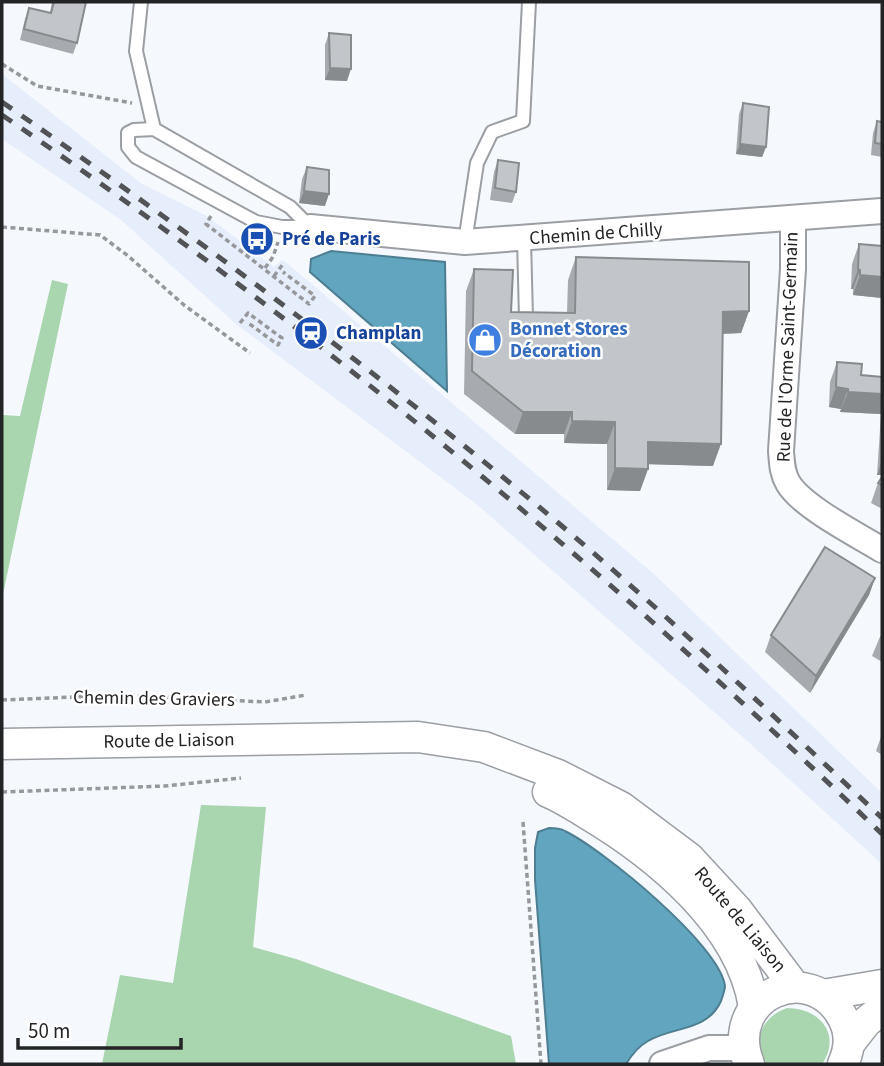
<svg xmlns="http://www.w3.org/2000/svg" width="884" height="1066" font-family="'Source Sans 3',sans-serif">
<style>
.built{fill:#e7eefb}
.green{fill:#a9d5af}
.water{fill:#61a5bf;stroke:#4e7e91;stroke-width:2}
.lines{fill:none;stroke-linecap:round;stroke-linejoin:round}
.service-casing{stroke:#9b9ea3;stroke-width:16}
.minor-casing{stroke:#9b9ea3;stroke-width:28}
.tertiary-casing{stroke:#9b9ea3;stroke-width:33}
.path{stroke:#96989c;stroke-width:3.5;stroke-dasharray:5 3.5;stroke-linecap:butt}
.service{stroke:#fff;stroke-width:12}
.minor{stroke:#fff;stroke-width:24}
.tertiary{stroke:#fff;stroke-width:30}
.rail{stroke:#525356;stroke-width:5;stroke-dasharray:12 12;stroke-linecap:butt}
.wall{fill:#a7aaaf}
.shaded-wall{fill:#888b8e}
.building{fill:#c2c6cb;stroke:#888b8e;stroke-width:2}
.labels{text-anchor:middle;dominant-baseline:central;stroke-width:5;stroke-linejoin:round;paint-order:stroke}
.street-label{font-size:19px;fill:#232426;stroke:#fff}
.transit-label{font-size:19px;font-weight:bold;fill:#164399;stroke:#fff;text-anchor:start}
.shop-label{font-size:19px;font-weight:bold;fill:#366cbe;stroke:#fff;text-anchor:start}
</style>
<rect width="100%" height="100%" fill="#f5f9fe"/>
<path class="built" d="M2,74L142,184L207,216L274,267L282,260L288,264L655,575L882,793V864L745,739L475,503L236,324L121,220L2,139Z"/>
<g class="green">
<path d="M52,280L68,284L2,599V415L20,416Z"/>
<path d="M201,805L266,807L253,947L296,959L511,1036L516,1064H102L120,975L173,983Z"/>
<path d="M787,1008C820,1008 842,1035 822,1064H766C751,1040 762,1017 787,1008Z"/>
</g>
<g class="water">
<path d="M331,251L445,262L447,391L310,272L311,259Z"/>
<path d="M549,828C554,828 560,828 565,831C602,849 720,945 725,986C725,990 722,998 721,1001C707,1032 673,1026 648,1041C639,1046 631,1056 626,1064H549L535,880V848L538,832Z"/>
</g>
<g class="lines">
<g class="service-casing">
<g id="service">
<path d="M141,2L136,51L154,129"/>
<path d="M154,129L290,207L310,227H282L256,222L136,157L128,147V133L134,130Z"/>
<path d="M524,239L526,318"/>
<path d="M465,242L477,163L492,132L523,121L529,2"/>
</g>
</g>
<g class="minor-casing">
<g id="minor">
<path d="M793,219V269L781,451C782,463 782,473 788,483C802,507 858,535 882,550"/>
<path d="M310,227L465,242L882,211"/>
<path d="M662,1064L709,1048H743"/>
</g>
</g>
<g class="tertiary-casing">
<g id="tertiary">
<path d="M2,744L418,737L484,747L558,775L621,807L689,858L737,910L795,987"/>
<path d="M548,792C561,797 574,806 586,813C655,854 741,923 754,1007"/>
<path d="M823,995L882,985"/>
<path d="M849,1044L866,1022L882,1009"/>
<path d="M749,1064C722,996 811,957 843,1018C851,1033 850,1049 843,1064"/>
</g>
</g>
<g class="path">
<path d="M2,64L37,86L132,103"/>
<path d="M211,216L206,224L309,304L315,296L283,272"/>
<path d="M2,227L100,235L127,255L184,305L250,353"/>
<path d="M265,268L273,257L278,242"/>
<path d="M274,276L283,264"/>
<path d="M240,323L248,313L282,338L278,345L247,322"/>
<path d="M2,700L123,695L265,702L306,695"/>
<path d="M2,792L165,786L241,778"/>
<path d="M523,822L541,1064"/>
</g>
<use href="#service" class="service"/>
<use href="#minor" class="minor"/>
<use href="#tertiary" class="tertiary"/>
<g class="rail">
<path d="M2,102C174,221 342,346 504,478C636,585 759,702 882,818"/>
<path d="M2,115C316,329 609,571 882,834"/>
</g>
</g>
<g class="wall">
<path d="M52,2H86L77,43L73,54L20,40L25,19L29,8L50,13Z"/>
<path d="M329,33L347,81L325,80V45Z"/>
<path d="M743,103L766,147L762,157L736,154L739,114Z"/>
<path d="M877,121L882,122V157L871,155L873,133Z"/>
<path d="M498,160L516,192L512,203L490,200L494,172Z"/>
<path d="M307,167L325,206L299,203L302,179Z"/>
<path d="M859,244L882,246V298L853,295V289H851L852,264Z"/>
<path d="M576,257L749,311L741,333L723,334L713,466L648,464V469L640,491L607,490V444L564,443V434H515L464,394L466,291L474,269L511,312L567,313L568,280Z"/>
<path d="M837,362L861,375L882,377V475H877L881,414L840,412L841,409L829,407L830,382Z"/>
<path d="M882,477V509L871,503L878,483Z"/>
<path d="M875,578L869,595L810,693L765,652L771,635Z"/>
<path d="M882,633V662L872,656L879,639Z"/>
<path d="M882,734V755L876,751Z"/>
</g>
<g class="shaded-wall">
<path d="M330,68L351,69L347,81L325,80Z"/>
<path d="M740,144L766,147L762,157L736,154Z"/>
<path d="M304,191L329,194L325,206L299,203Z"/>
<path d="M858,269L860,270L853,289H851Z"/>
<path d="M860,275L882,277V298L853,295Z"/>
<path d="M749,311L741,333L715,334L723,312Z"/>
<path d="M836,387L848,389L841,409L829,407Z"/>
<path d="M848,392L882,394V411L881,414L840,412Z"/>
<path d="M523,412H572L564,434H515Z"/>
<path d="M572,421L615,422L607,444L564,443Z"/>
<path d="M648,442L721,444L713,466L640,464Z"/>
<path d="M882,460V475H877Z"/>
<path d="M615,468L648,469L640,491L607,490Z"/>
<path d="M875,578L869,595L810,693L816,676Z"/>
</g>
<g class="building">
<path d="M54,2H86L77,43L24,29L29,8L51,13Z"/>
<path d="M329,33L351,35V69L330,68Z"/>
<path d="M743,103L769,107L766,147L740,144Z"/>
<path d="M877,121L882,122V144L875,143Z"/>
<path d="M498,160L519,163L516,192L495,188Z"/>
<path d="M307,167L329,170V194L304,191Z"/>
<path d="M859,244L882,246V277L860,275V270L858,269Z"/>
<path d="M576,257L749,262V311L723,312L721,444L648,442V469L615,468V422L572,421V412H523L472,371L474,269L513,270L511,312L575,313Z"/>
<path d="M837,362L862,364L861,375L882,377V394L848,392V389L836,387Z"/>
<path d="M882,477V485L878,483Z"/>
<path d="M825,547L875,578L816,676L771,635Z"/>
</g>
<defs>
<g id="bus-disc" transform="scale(1.75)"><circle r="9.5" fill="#1a4fb4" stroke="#fff"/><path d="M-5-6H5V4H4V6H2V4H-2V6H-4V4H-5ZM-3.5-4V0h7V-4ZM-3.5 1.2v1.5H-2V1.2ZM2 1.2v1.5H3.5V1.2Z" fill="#fff"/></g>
<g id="station-disc" transform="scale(1.75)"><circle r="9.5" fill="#1a4fb4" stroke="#fff"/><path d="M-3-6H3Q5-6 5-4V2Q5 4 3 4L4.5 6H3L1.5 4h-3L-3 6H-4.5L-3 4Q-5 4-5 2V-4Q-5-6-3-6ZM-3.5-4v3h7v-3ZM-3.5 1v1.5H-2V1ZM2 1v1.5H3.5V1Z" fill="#fff"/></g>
<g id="shop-disc" transform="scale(1.75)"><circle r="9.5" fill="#3f7fe0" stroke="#fff"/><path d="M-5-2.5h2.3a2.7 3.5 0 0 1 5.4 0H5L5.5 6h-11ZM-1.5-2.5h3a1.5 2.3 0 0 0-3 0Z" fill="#fff"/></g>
</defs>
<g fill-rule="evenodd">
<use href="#bus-disc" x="257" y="239"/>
<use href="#station-disc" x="311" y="333"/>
<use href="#shop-disc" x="485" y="340"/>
</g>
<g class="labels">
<g class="street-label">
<text transform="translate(596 234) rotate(-4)">Chemin de Chilly</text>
<text transform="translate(788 347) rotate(-88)">Rue de l'Orme Saint-Germain</text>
<text transform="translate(154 699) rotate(1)">Chemin des Graviers</text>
<text transform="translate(169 741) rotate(-1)">Route de Liaison</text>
<text transform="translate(740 920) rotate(50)">Route de Liaison</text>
</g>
<g class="transit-label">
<text x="282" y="239">Pré de Paris</text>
<text x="336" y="333">Champlan</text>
</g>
<g class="shop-label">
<text x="510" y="329">Bonnet Stores<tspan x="510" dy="22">Décoration</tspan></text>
</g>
</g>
<rect width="884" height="1066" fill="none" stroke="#232426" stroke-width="7"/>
<path d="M18 1038v10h163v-10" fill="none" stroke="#232426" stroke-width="3.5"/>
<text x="28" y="1038" font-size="21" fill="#232426" stroke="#ffffff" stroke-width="5" paint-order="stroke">50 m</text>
</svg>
